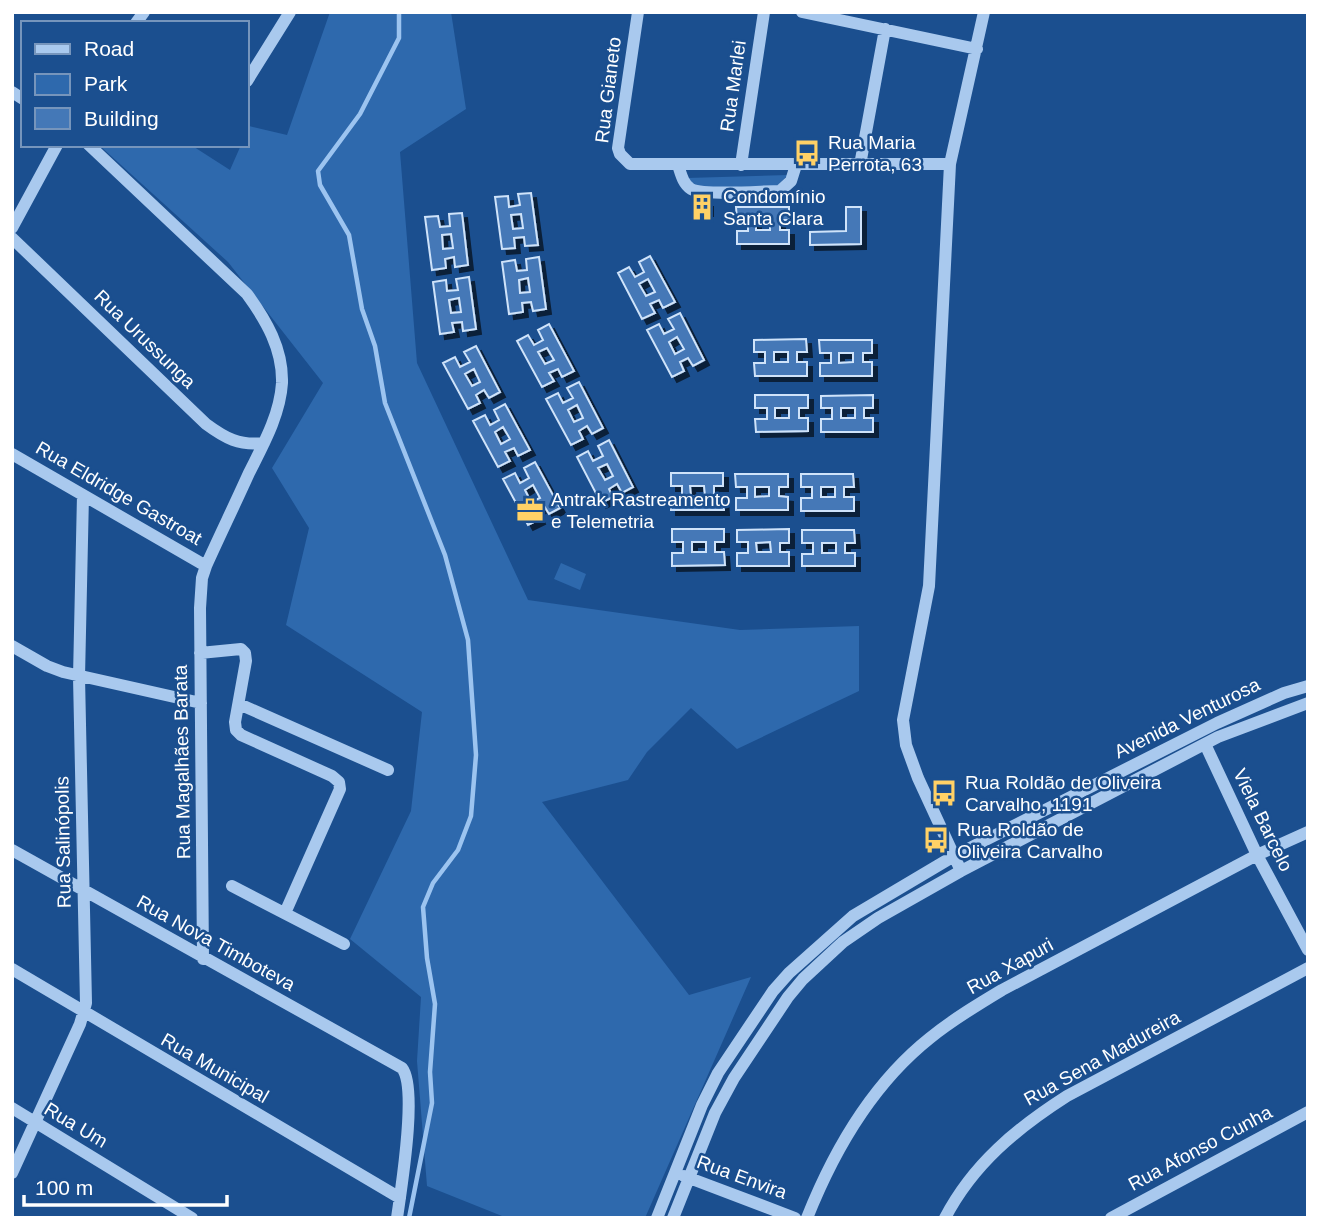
<svg xmlns="http://www.w3.org/2000/svg" width="1320" height="1230" font-family="Helvetica,sans-serif">
	<style>
		.green { fill: #2e69ad }
		.lines { fill: none; stroke-linecap: round; stroke-linejoin: round }
		.stream { stroke: #9cc4f0; stroke-width: 4.5 }
		.building { fill: #4478b7; stroke: #cfe3fa; stroke-width: 2; fill-rule: evenodd; filter: url(#shadow) }
		.minor { stroke: #a9c9ee; stroke-width: 12 }
		.labels { text-anchor: middle; dominant-baseline: central; stroke-width: 5; stroke-linejoin: round; paint-order: stroke }
		.street-label { font-size: 19px; fill: #fff; stroke: #1b4f8f }
		.poi-label { font-size: 19px; fill: #fff; stroke: #1b4f8f; text-anchor: start }
	</style>
	<defs>
		<filter id="shadow"><feDropShadow dx="5" dy="5" stdDeviation="0" flood-color="#0009"/></filter>
	</defs>
	<rect width="100%" height="100%" fill="#1b4f8f"/>
	<path class="green" d="M330 12H451L466 109 400 152 417 363 528 600 740 630 859 626V691L737 749 691 708 647 752 628 780 542 802 689 995 751 977 645 1218H507L427 1186 417 1061 421 997 350 939 411 811 422 712 286 625 309 528 272 468 323 383 228 262 99 145H191L230 170 241 145H247L249 126 287 135Z
		M788 175 777 186 698 188 687 178Z
		M561 563 586 574 580 590 554 579Z"/>
	<g class="lines">
		<path class="stream" d="M399 12V38L360 114 318 171 320 185 349 235 362 309 375 346 385 403 445 555 468 640 476 755 471 816 458 850 433 883 423 907 427 958 435 1004 430 1072 432 1103 409 1218"/>
	</g>
	<path class="building" d="M531 193 538 245 525 246 524 237 514 238 515 248 502 249 495 197 508 196 509 207 520 205 518 194ZM521 214 523 228 513 229 511 215Z
		M697 202H708V211H697Z
		M736 207H789V220H780V230H789V244H737V231H748V220H737ZM756 220H770V230H756Z
		M846 207H861V244L810 245V232L846 231Z
		M462 213 468 265 455 267 454 257 445 259 446 268 432 270 425 217 438 216 440 227 450 226 449 214ZM451 234 453 248 443 249 442 235Z
		M650 256 675 302 663 308 659 300 650 304 655 313 642 319 618 273 629 267 635 277 644 272 639 262ZM648 279 655 292 646 296 639 284Z
		M539 257 546 309 533 311 531 302 522 303 523 312 509 314 502 262 515 260 517 271 527 270 526 259ZM528 278 530 292 520 293 519 280Z
		M469 277 476 329 463 331 462 322 452 323 454 332 440 334 433 282 446 280 447 291 458 290 456 279ZM459 298 461 312 451 313 449 300Z
		M680 313 704 360 693 366 688 358 680 362 684 371 672 377 647 330 659 324 664 334 674 329 668 319ZM677 337 684 349 675 354 669 342Z
		M549 324 574 371 562 377 558 369 549 373 554 381 542 387 517 341 528 335 534 345 543 340 538 330ZM547 348 554 360 545 364 538 352Z
		M806 339 807 352H797V362H807V376H755L754 363H765V352H754V340ZM774 352H788V362H774Z
		M819 340H872V353H863V362H872V376H820V363H831V353H820ZM839 353H853V362L839 363Z
		M476 346 500 392 489 398 484 390 476 395 480 403 468 409 443 363 455 357 460 367 470 362 464 352ZM474 369 480 382 472 386 465 374Z
		M579 382 603 428 592 434 587 426 579 431 583 439 571 445 546 399 558 393 563 403 573 398 567 388ZM577 405 583 418 574 422 568 410Z
		M755 395H808V408H799V418H808V431L756 432 755 419H767V408H755ZM775 408H789V418H775Z
		M873 395V408H864V418H873V432H821V419H832V408H821V396ZM841 408H855V418H841Z
		M505 404 530 450 518 456 514 448 505 452 510 461 498 467 473 421 485 415 490 425 499 420 494 410ZM503 427 510 439 501 444 495 432Z
		M609 440 633 487 622 493 617 484 609 489 613 497 601 503 577 457 588 451 593 461 603 456 598 446ZM607 464 613 476 605 480 598 468Z
		M535 462 560 508 549 514 544 506 536 511 540 519 528 525 503 479 515 473 520 483 529 478 524 468ZM533 485 540 498 531 502 525 490Z
		M671 473H723V486H714V496H723L724 510H671V497H682V486H671ZM690 486H704L705 496H691Z
		M735 474H788V487H779V496L788 497V510H736V498H747V487H736ZM755 487H769V496L755 497Z
		M801 474H853L854 487H844V497H854V511H801V498H812V487H801ZM821 487H835V497H821Z
		M672 529H724V542H715V552H724L725 565 672 566V553H683V542H672ZM692 542H706V552H692Z
		M789 529V543H780V552H789V566H737V553H748V542H737V530ZM770 542 771 552H757L756 543Z
		M802 530H854L855 543H845V553H855V566H802V554H813V543H802ZM822 543H836V553H822Z"/>
	<g class="lines">
		<path class="minor" d="M638 12 618 148 620 154 630 164H950
			M802 12 977 49
			M136 23 144 12
			M247 81 290 12
			M12 92 23 99
			M89 145 247 294C266 320 283 349 282 383 280 415 263 445 249 473 235 504 220 535 206 566L202 578 200 608 203 959
			M678 165C681 174 683 184 691 189 704 196 762 191 780 191L791 181 796 165
			M741 165 764 12
			M860 165 885 29
			M12 228 57 145
			M12 238 206 424C225 438 239 446 264 443
			M12 454 206 566
			M12 646 47 666 63 672 201 703
			M200 653 241 649 245 653 246 661 235 722 236 730 241 735 332 776 339 782 340 789 285 913
			M239 704 388 770
			M1205 744 1257 855 1308 950
			M12 850 402 1068C418 1088 401 1189 397 1218
			M961 871 918 778 906 745 903 720 929 586 950 164 984 12
			M232 886 344 944
			M12 969 400 1198
			M12 1108 192 1218
			M12 1173 80 1024 86 1003 79 677 83 495
			M684 1176 795 1218
			M657 1218 702 1105 718 1073 773 991 789 973 853 916 954 856 1217 723 1284 693 1308 686
			M673 1218 715 1113 734 1078 788 997 803 979 843 942 878 918 961 871 1218 737 1308 703
			M807 1218C834 1150 872 1084 930 1038 952 1020 977 1005 1002 990L1257 855 1308 832
			M945 1218C973 1164 1017 1128 1067 1096L1308 968
			M1111 1218 1308 1112"/>
	</g>
	<defs>
		<g id="bus-bare" transform="scale(2.1)"><path d="M-5-6H5V4H4V6H2V4H-2V6H-4V4H-5ZM-3.5-4V0h7V-4ZM-3.5 1.2v1.5H-2V1.2ZM2 1.2v1.5H3.5V1.2Z" fill="#ffd166" stroke="#1b4f8f" stroke-width="2.5" paint-order="stroke"/></g>
		<g id="building-bare" transform="scale(2.1)"><path d="M-4-6H4V6H1V3H-1V6H-4ZM-2.5-4.3h1.7v1.8h-1.7ZM.8-4.3h1.7v1.8H.8ZM-2.5-1h1.7V.8h-1.7ZM.8-1h1.7V.8H.8Z" fill="#ffd166" stroke="#1b4f8f" stroke-width="2.5" paint-order="stroke"/></g>
		<g id="office-bare" transform="scale(2.1)"><path d="M-6-3h4V-5.5h4V-3h4V5H-6ZM-1-4.5V-3h2v-1.5ZM-6 0V1H6V0Z" fill="#ffd166" stroke="#1b4f8f" stroke-width="2.5" paint-order="stroke"/></g>
	</defs>
	<g fill-rule="evenodd">
		<use href="#bus-bare" x="807" y="153"/>
		<use href="#building-bare" x="702" y="207"/>
		<use href="#office-bare" x="530" y="510"/>
		<use href="#bus-bare" x="944" y="793"/>
		<use href="#bus-bare" x="936" y="840"/>
	</g>
	<g class="labels">
		<g class="street-label">
			<text transform="translate(733 86) rotate(-82)">Rua Marlei</text>
			<text transform="translate(608 90) rotate(-83)">Rua Gianeto</text>
			<text transform="translate(145 339) rotate(44)">Rua Urussunga</text>
			<text transform="translate(119 493) rotate(30)">Rua Eldridge Gastroat</text>
			<text transform="translate(1187 718) rotate(-26)">Avenida Venturosa</text>
			<text transform="translate(182 762) rotate(-91)">Rua Magalhães Barata</text>
			<text transform="translate(1263 820) rotate(64)">Viela Barcelo</text>
			<text transform="translate(63 842) rotate(-91)">Rua Salinópolis</text>
			<text transform="translate(216 943) rotate(29)">Rua Nova Timboteva</text>
			<text transform="translate(1010 966) rotate(-29)">Rua Xapuri</text>
			<text transform="translate(1102 1058) rotate(-29)">Rua Sena Madureira</text>
			<text transform="translate(215 1068) rotate(30)">Rua Municipal</text>
			<text transform="translate(76 1125) rotate(31)">Rua Um</text>
			<text transform="translate(1200 1148) rotate(-28)">Rua Afonso Cunha</text>
			<text transform="translate(742 1177) rotate(20)">Rua Envira</text>
		</g>
		<g class="poi-label">
			<text x="828" y="142">Rua Maria<tspan x="828" dy="22">Perrota, 63</tspan></text>
			<text x="723" y="196">Condomínio<tspan x="723" dy="22">Santa Clara</tspan></text>
			<text x="551" y="499">Antrak Rastreamento<tspan x="551" dy="22">e Telemetria</tspan></text>
			<text x="965" y="782">Rua Roldão de Oliveira<tspan x="965" dy="22">Carvalho, 1191</tspan></text>
			<text x="957" y="829">Rua Roldão de<tspan x="957" dy="22">Oliveira Carvalho</tspan></text>
		</g>
	</g>
	<rect width="1320" height="1230" fill="none" stroke="#ffffff" stroke-width="28"/>
	<rect x="21" y="21" width="228" height="126" fill="#1b4f8f" stroke="#7695bc" stroke-width="2"/>
	<rect x="35" y="44" width="35" height="10" fill="#a9c9ee" stroke="#7695bc" stroke-width="2"/>
	<text x="84" y="56" font-size="21" fill="#ffffff">Road</text>
	<rect x="35" y="74" width="35" height="21" fill="#2e69ad" stroke="#7695bc" stroke-width="2"/>
	<text x="84" y="91" font-size="21" fill="#ffffff">Park</text>
	<rect x="35" y="108" width="35" height="21" fill="#4478b7" stroke="#7695bc" stroke-width="2"/>
	<text x="84" y="126" font-size="21" fill="#ffffff">Building</text>
	<path d="M24 1195v10h203v-10" fill="none" stroke="#ffffff" stroke-width="3.5"/>
	<text x="35" y="1195" font-size="21" fill="#ffffff" stroke="#1b4f8f" stroke-width="5" paint-order="stroke">100 m</text>
</svg>
